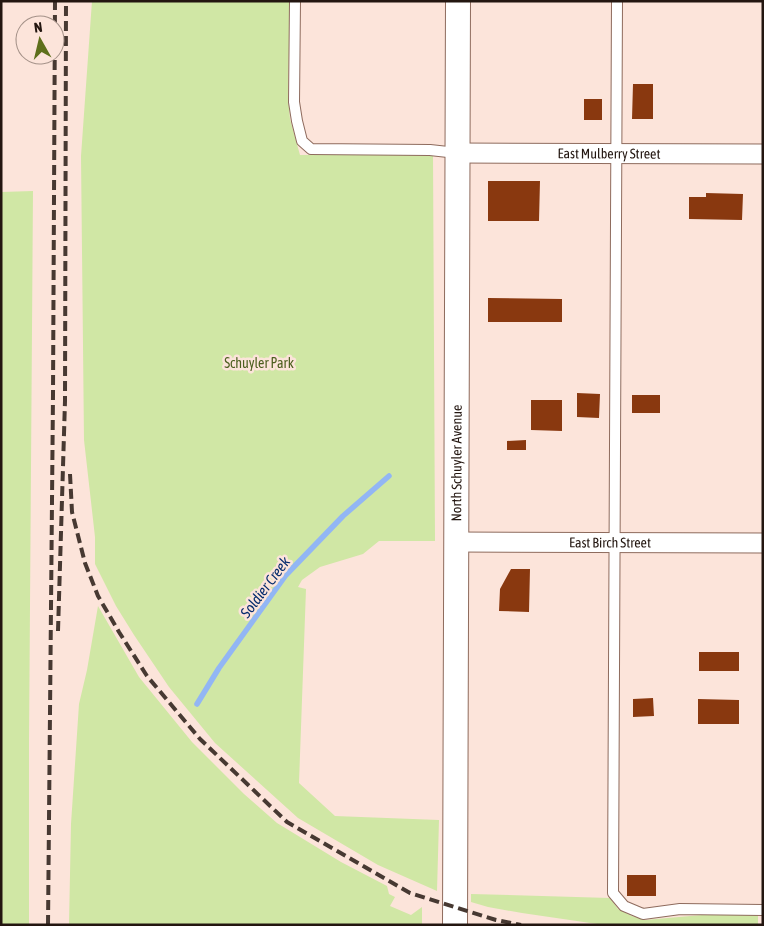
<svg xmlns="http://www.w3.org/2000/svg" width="764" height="926" font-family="'Asap Condensed',sans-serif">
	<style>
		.green { fill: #d0e7a5 }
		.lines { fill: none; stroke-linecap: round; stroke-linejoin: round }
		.stream { stroke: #92b6f4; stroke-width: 5.5 }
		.building { fill: #89380f }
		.service-casing { stroke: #8e6b5d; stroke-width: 12 }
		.minor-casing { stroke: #8e6b5d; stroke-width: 21 }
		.tertiary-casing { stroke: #8e6b5d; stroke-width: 26 }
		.service { stroke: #fff; stroke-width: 10 }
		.minor { stroke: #fff; stroke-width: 19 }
		.tertiary { stroke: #fff; stroke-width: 24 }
		.rail { stroke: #473932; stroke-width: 4; stroke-dasharray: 10 5; stroke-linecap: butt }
		.labels { text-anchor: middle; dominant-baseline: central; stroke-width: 5; stroke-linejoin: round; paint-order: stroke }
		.street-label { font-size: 14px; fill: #231610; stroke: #fce4da }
		.park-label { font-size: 14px; fill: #4c5f1f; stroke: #fce4da }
		.water-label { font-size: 15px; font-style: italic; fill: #062c6e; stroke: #fce4da }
	</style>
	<rect width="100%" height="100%" fill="#fce4da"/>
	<path class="green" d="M92 1H290L288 97 290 119 300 155 433 154 435 541H379L363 554 320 567 302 580 298 587 306 589 299 783 335 816 439 820 437 891 378 865 298 818 215 743 169 687 134 635 116 606 95 564V537L84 440 81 156Z
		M33 191 29 744V925H1V192Z
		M98 606 139 677 192 742 244 794 277 823 341 862 387 886 389 894 395 897 390 906 411 915 422 907V925H69L71 824 79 704 87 670Z
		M471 894 610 898 618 909 632 916 645 920 713 914H758V925H604L522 913 488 907 471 902Z"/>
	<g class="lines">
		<path class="stream" d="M197 704 219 668 286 575 343 516 389 476"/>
	</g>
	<path class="building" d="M633 84H653V119H632Z
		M584 99H602V120H584Z
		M488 181H540L539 221H488Z
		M706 193 743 194 742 220 689 219V197H706Z
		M488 298 562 299V322H488Z
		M577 393 600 394 599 418 577 417Z
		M632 395H660V413H632Z
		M531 400H562V431L531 430Z
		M526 440V450H507V441Z
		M511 569H530L529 612 499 611 500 589Z
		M699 652H739V671H699Z
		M653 698 654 716 633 717V699Z
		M698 699 739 700V724H698Z
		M627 875H656V896H627Z"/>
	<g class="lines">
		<g class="service-casing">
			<path id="service" d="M295 1 294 102 297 121 302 141 311 149 430 150 457 153
				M617 1 613 893 624 906 643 914 680 909 763 910"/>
		</g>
		<g class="minor-casing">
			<g id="minor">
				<path id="s1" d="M457 153 763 154"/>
				<path id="s2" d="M456 542 763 543"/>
			</g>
		</g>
		<g class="tertiary-casing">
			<g id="tertiary">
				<path id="s3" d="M455 925 458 1"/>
			</g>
		</g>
		<use href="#service" class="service"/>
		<use href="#minor" class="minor"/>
		<use href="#tertiary" class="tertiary"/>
		<path class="rail" d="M70 474 72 512 85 563 98 596 119 632 147 676 200 739 287 822 410 893 496 920 521 925
			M58 631 65 401 66 1
			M48 925 53 395 55 1"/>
	</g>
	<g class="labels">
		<g class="street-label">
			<text stroke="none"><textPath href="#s1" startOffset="152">East Mulberry Street</textPath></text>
			<text stroke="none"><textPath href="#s3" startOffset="462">North Schuyler Avenue</textPath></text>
			<text stroke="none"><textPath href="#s2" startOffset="154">East Birch Street</textPath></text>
		</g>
		<g class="park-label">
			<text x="259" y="363">Schuyler Park</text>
		</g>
		<g class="water-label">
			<text transform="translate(265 587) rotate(-53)">Soldier Creek</text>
		</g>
	</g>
	<rect width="764" height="926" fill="none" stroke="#231610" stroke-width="5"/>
	<g transform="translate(40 40) rotate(352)"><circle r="24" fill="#fce4da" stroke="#a59289"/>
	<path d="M0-4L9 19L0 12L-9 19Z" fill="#5e6f1b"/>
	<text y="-8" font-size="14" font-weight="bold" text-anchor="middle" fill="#231610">N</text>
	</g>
</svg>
